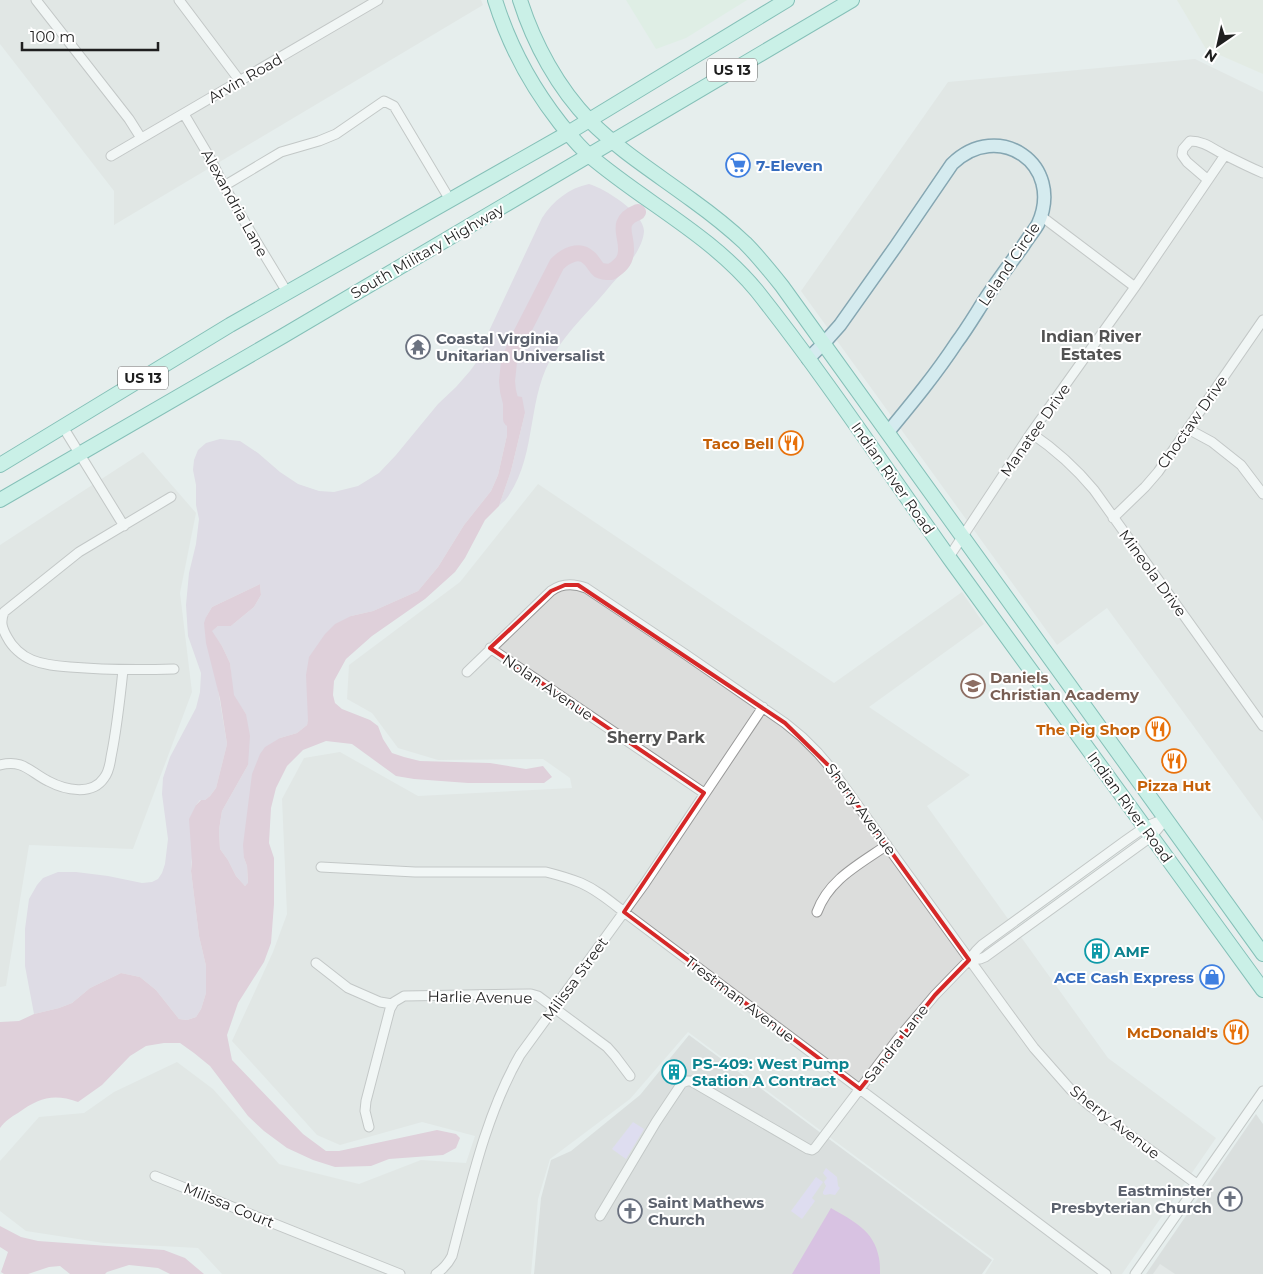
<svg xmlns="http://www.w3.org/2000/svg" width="1263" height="1274" font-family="Montserrat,sans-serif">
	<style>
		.residential { fill: #dcdddc }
		.commercial { fill: #d7eddc }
		.industrial { fill: #e1e7d9 }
		.religious { fill: #cdcdcd }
		.wetland { fill: #d5c5db }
		.park { fill: #d4c8f3 }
		.pitch { fill: #c78dd4 }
		.parking { fill: #dfdfdf }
		.water { fill: #d7abc4 }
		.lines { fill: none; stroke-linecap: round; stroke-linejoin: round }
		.river { stroke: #d7abc4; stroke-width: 16 }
		.street-casing { stroke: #999; stroke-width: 11 }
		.secondary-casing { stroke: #114f6a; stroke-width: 15 }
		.primary-casing { stroke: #118878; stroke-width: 16 }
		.street { stroke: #fff; stroke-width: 9 }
		.secondary { stroke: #c0e6f2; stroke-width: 12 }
		.primary { stroke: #a8f1e0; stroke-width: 14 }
		.marked { fill: none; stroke: #d62828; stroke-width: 4; stroke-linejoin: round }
		.labels { text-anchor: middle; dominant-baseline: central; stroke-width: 4; stroke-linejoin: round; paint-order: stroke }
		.shield { fill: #fff; stroke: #626262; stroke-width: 1 }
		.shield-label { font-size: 14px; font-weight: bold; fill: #1f1f1f }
		.street-label { font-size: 15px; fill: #1f1f1f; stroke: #fff }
		.shop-label { font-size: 15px; font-weight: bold; fill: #366cbe; stroke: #fff; text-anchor: start }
		.worship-label { font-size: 15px; font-weight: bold; fill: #5b616d; stroke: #fff; text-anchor: start }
		.food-label { font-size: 15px; font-weight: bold; fill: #c56008; stroke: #fff; text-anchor: end }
		.education-label { font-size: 15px; font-weight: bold; fill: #785e54; stroke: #fff; text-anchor: start }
		.culture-label { font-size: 15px; font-weight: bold; fill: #0d838f; stroke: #fff; text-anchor: start }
		.neighbourhood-label { font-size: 16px; font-weight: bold; fill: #525252; stroke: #fff }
	</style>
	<rect width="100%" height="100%" fill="#e6eeed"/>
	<path class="residential" d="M0 0H481L483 5 114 225V191L0 44Z
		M1195 59 1263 92V821L1107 608 1057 645 801 291 948 82Z
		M143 452 196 513 180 593 192 692 133 849 29 845 6 986 0 987V545Z
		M538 484 834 683 962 592 984 624 869 707 970 775 927 806 1108 1058 1216 1138 1122 1274H985L994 1259 688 1032 630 1099 550 1159 538 1199 531 1274H222L198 1248 104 1243 26 1231 0 1211V1161L39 1117 84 1113 114 1092 177 1062 213 1089 279 1164 359 1184 421 1160 466 1163 475 1136 422 1122 340 1145 317 1135 232 1041 273 952 287 914 282 799 304 758 340 752 418 796 572 788 570 778 543 759 438 760 398 748 372 713 347 699 349 665 460 582Z"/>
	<path class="commercial" d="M626 0H747L686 38 656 49Z"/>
	<path class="industrial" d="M1177 0H1263V74L1206 49Z"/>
	<path class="religious" d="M689 1035 992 1260 982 1274H534L541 1198 551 1160 571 1151 640 1095Z
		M1256 1114 1263 1124V1274H1146Z"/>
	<path class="wetland" d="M589 184C604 188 644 213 644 231 643 252 619 275 606 291 589 311 569 330 555 352 526 395 538 452 509 495 507 499 502 503 499 506L511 471 525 413 507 400V435L498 475 491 491 464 525 438 567 418 591 373 611 351 616 307 725 297 733 280 738 244 858 247 866 248 884 245 886 236 876 228 860 220 849 219 830 222 811 248 765 246 714 233 695 230 663 222 646 211 631 218 626H231L254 607 261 595 260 584 212 607 206 617 227 744 216 788 210 796 205 800H200L196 805 191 871 199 936 206 966V993L201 1009 196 1017 187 1020 179 1019 156 990 140 977 121 973 90 988 72 1003 59 1008 34 1014 25 966V929L29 899 37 885 43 878 58 872H76L108 876 142 883 152 882 158 879 162 873 165 864 168 839 162 794 163 778 170 757 196 708 200 692 201 673 188 636 186 605 189 573 196 544 199 519 196 505V485L193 470 194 460 198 450 206 443 220 439 240 441 258 453 280 472 298 484 319 491 334 492 358 486 379 473 396 455 438 404 456 387 470 371 478 360 489 331 542 218C553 201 569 188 589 184Z"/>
	<path class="park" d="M633 1122 644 1129 626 1159 612 1149Z
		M826 1168 837 1177 838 1186 840 1188 835 1195 830 1194 825 1195 823 1194V1192L826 1186 824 1182 827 1178 823 1173Z
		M816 1177 823 1182 812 1198 815 1201 802 1219 791 1211Z"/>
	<path class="pitch" d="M831 1208C853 1221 874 1230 879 1258 880 1263 880 1269 880 1274H792Z"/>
	<path class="parking" d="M1160 1264 1175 1274H1153Z"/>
	<path class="water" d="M510 395 522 397 525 413 511 471 499 506 485 520 465 558 455 572 425 599 372 636 346 659 334 681 333 695 335 703 342 709 370 720 378 726 383 739 392 753 404 757 420 761 490 763 526 769 543 766 552 777 544 783H468L414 779 396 776 352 744 326 741 303 750 287 766 276 788 271 808 269 843 274 858V904L271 943 264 962 238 1003 227 1035 232 1060 303 1134 326 1151H339L437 1130 456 1134 460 1138 456 1148 443 1155 389 1159 371 1166 335 1167 313 1160 287 1148 264 1131 248 1116 210 1066 194 1053 180 1043H164L146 1046 130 1056 102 1085 78 1102C53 1093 39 1098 18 1113 11 1117 5 1121 0 1128V1022L19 1021 34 1014 59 1008 72 1003 90 988 121 973 140 977 156 990 179 1019 187 1020 196 1017 201 1009 206 993V966L199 936 191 871 192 862 189 819 196 805 201 800H205L210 796 216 788 227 744 220 699 206 643 204 623 206 617 212 607 260 584 261 595 254 607 231 626H218L212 631 222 646 230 663 234 695 246 714 250 736 248 765 222 811 219 830 220 849 228 860 236 876 245 886 248 883 247 866 244 858 243 845 252 774 260 754 265 747 280 738 297 733 307 725 308 721 306 675 309 657 325 634 335 624 351 616 373 611 418 591 438 567 464 525 491 491 498 475 507 435V400Z
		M0 1226 21 1237 38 1241 164 1250 185 1258 204 1274H170L158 1268 129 1265 107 1272 105 1274H70L60 1266 49 1267 28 1274H4L1 1272 8 1252 0 1247Z"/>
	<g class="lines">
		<path class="river" d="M511 419V403L508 391 507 381 509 362 516 344 557 264C565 256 579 248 589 258 593 261 595 267 599 270 603 272 607 272 611 272 617 268 623 264 625 257 631 238 611 223 638 212"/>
		<g class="street-casing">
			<path id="street" d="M36 0 129 119 141 138
				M179 0 240 81
				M184 114 210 158 224 186 253 236 287 292
				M111 156 378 0
				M1208 180 1187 162 1182 155 1183 149 1190 141C1205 141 1214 150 1227 156 1239 162 1251 168 1263 173
				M224 186 281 152 319 141 336 134 384 101 394 106 450 200
				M1041 216 1135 287
				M63 427 124 526
				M1188 429 1212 442 1241 465 1263 494
				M1031 433C1056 450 1075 467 1094 490L1263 726
				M171 497 79 552 4 612C0 622 2 628 7 637 12 647 22 656 32 660 44 665 57 666 70 667 105 670 139 670 174 669
				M1113 518 1145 487 1158 472 1263 320
				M949 557 1031 433 1135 287 1225 155
				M490 648 704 793
				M467 672 551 591C562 583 573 583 586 588L685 654 785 723 802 737 818 753 830 767 1006 1010 1034 1048 1071 1090 1090 1106 1198 1185
				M0 765C23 759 30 772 48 781 65 790 92 796 104 778 109 772 110 764 111 757 117 728 120 699 123 670
				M321 867 415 872H546C558 875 569 878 581 883 597 890 610 901 624 912 785 1033 946 1153 1106 1274
				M817 912C829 879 860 864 887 845
				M969 960 980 959 985 957 1152 836 1166 819
				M316 963 348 988 380 1002 392 1004
				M369 1127 365 1111 366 1101 390 1009 394 1002 404 996 531 994 538 996 607 1047 615 1056 630 1076
				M155 1176 400 1274
				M600 1216 656 1122 682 1083 687 1081H691L808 1149 812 1150 815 1148 897 1040 935 995 969 960 976 951 982 945 1125 841 1145 827 1166 818
				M436 1274C443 1269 448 1264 452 1256 470 1188 485 1116 520 1055L645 883 763 707
				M1135 1274 1263 1091"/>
		</g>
		<g class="secondary-casing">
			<path id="secondary" d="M808 359 824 343 840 325 896 246 952 164C998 119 1065 164 1038 224 1034 231 1028 238 1023 246 1012 261 1001 276 990 292 979 308 969 326 957 342 936 374 912 403 888 432"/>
		</g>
		<g class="primary-casing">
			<path id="primary" d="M495 0C509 45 531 86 560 123 569 134 578 146 590 156 644 202 711 235 757 291 825 377 886 469 950 559 1053 703 1159 846 1263 990
				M520 0C534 44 558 88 590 121 620 151 657 174 692 200 710 213 728 227 745 243 758 256 770 271 782 286L1263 954
				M0 465 230 325 568 133 787 0
				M0 500 283 336 852 0"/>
		</g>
		<use href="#street" class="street"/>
		<use href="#secondary" class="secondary"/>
		<use href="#primary" class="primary"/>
	</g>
	<path d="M0 0H1263V1274H0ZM565 585H578L785 723 830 767 969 960 935 995 860 1089 624 912 704 793 490 648 551 591Z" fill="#e6eeed" fill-opacity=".55" fill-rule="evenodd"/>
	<path class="marked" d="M565 585H578L785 723 830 767 969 960 935 995 860 1089 624 912 704 793 490 648 551 591Z"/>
	<defs>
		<g id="supermarket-ring" transform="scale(1.25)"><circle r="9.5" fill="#fff" stroke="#3f7fe0" stroke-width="1.5"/><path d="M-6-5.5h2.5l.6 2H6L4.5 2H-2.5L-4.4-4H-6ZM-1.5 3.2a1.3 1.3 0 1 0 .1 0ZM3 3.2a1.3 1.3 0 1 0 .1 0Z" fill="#3f7fe0"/></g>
		<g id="temple-ring" transform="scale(1.25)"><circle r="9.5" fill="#fff" stroke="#6b7280" stroke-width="1.5"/><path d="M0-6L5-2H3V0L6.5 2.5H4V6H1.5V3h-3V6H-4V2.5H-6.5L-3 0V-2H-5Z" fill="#6b7280"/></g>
		<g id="restaurant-ring" transform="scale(1.25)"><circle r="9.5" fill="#fff" stroke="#e8710a" stroke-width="1.5"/><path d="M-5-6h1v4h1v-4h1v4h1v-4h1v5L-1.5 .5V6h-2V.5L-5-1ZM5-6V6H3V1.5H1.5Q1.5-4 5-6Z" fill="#e8710a"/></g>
		<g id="school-ring" transform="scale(1.25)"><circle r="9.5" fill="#fff" stroke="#8d6e63" stroke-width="1.5"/><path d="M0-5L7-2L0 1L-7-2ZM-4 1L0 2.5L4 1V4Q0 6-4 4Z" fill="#8d6e63"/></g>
		<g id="building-ring" transform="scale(1.25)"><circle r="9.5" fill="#fff" stroke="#0f9aa8" stroke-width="1.5"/><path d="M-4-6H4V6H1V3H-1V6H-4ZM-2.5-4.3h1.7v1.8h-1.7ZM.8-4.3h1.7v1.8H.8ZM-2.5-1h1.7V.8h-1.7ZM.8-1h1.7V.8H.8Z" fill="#0f9aa8"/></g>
		<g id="shop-ring" transform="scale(1.25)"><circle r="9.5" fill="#fff" stroke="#3f7fe0" stroke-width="1.5"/><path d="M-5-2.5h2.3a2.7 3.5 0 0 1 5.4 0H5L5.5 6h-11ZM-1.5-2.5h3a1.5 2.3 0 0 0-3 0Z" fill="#3f7fe0"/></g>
		<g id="church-ring" transform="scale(1.25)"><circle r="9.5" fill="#fff" stroke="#6b7280" stroke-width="1.5"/><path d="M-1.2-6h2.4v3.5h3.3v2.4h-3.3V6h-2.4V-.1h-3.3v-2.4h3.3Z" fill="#6b7280"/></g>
	</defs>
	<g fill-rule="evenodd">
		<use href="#supermarket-ring" x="738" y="165"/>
		<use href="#temple-ring" x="418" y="347"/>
		<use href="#restaurant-ring" x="791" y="443"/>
		<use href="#school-ring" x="973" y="686"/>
		<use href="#restaurant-ring" x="1158" y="729"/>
		<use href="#restaurant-ring" x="1174" y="761"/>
		<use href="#building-ring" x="1097" y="951"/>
		<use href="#shop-ring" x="1212" y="977"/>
		<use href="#restaurant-ring" x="1236" y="1032"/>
		<use href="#building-ring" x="674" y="1072"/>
		<use href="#church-ring" x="1230" y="1199"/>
		<use href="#church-ring" x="630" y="1211"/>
	</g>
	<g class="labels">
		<g class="shield">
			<rect x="707" y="58.5" width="50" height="23" rx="4"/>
			<rect x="118" y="366.5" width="50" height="23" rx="4"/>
		</g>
		<g class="shield-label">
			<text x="732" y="70">US 13</text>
			<text x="143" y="378">US 13</text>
		</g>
		<g class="street-label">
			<text transform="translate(245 78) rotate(-30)">Arvin Road</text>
			<text transform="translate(235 203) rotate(61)">Alexandria Lane</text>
			<text transform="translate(427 251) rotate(-30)">South Military Highway</text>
			<text transform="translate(1009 264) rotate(-56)">Leland Circle</text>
			<text transform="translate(1192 422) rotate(-55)">Choctaw Drive</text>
			<text transform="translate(1035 430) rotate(-55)">Manatee Drive</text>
			<text transform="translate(893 478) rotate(55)">Indian River Road</text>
			<text transform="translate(1153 573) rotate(54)">Mineola Drive</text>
			<text transform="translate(548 687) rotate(34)">Nolan Avenue</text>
			<text transform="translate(1130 807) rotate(54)">Indian River Road</text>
			<text transform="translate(861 809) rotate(54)">Sherry Avenue</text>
			<text transform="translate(575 979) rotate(-54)">Milissa Street</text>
			<text transform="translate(480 997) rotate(1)">Harlie Avenue</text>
			<text transform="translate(740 999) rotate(37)">Trestman Avenue</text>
			<text transform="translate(896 1043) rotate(-52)">Sandra Lane</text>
			<text transform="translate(1115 1122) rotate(38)">Sherry Avenue</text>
			<text transform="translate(229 1205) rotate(22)">Milissa Court</text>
		</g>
		<g class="shop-label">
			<text x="756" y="165">7-Eleven</text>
			<text x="1194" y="977" text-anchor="end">ACE Cash Express</text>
		</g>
		<g class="worship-label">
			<text x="436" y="338">Coastal Virginia<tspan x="436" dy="17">Unitarian Universalist</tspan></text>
			<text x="1212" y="1190" text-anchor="end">Eastminster<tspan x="1212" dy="17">Presbyterian Church</tspan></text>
			<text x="648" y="1202">Saint Mathews<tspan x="648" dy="17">Church</tspan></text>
		</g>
		<g class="food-label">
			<text x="774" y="443">Taco Bell</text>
			<text x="1140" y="729">The Pig Shop</text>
			<text x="1174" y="785" text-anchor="middle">Pizza Hut</text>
			<text x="1218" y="1032">McDonald's</text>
		</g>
		<g class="education-label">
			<text x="990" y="677">Daniels<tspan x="990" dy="17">Christian Academy</tspan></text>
		</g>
		<g class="culture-label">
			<text x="1114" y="951">AMF</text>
			<text x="692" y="1063">PS-409: West Pump<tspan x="692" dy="17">Station A Contract</tspan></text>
		</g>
		<g class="neighbourhood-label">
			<text x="1091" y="336">Indian River<tspan x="1091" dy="18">Estates</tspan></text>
			<text x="656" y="737">Sherry Park</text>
		</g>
	</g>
	<g transform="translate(1218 45) rotate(214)" stroke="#ffffff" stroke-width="4" paint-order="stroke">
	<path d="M0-4L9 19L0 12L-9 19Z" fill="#1f1f1f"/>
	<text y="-8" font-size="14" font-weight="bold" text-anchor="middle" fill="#1f1f1f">N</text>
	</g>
	<path d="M22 42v8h136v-8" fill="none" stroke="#1f1f1f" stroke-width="2.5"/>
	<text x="30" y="42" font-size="15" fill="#1f1f1f" stroke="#ffffff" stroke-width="4" paint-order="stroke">100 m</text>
</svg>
